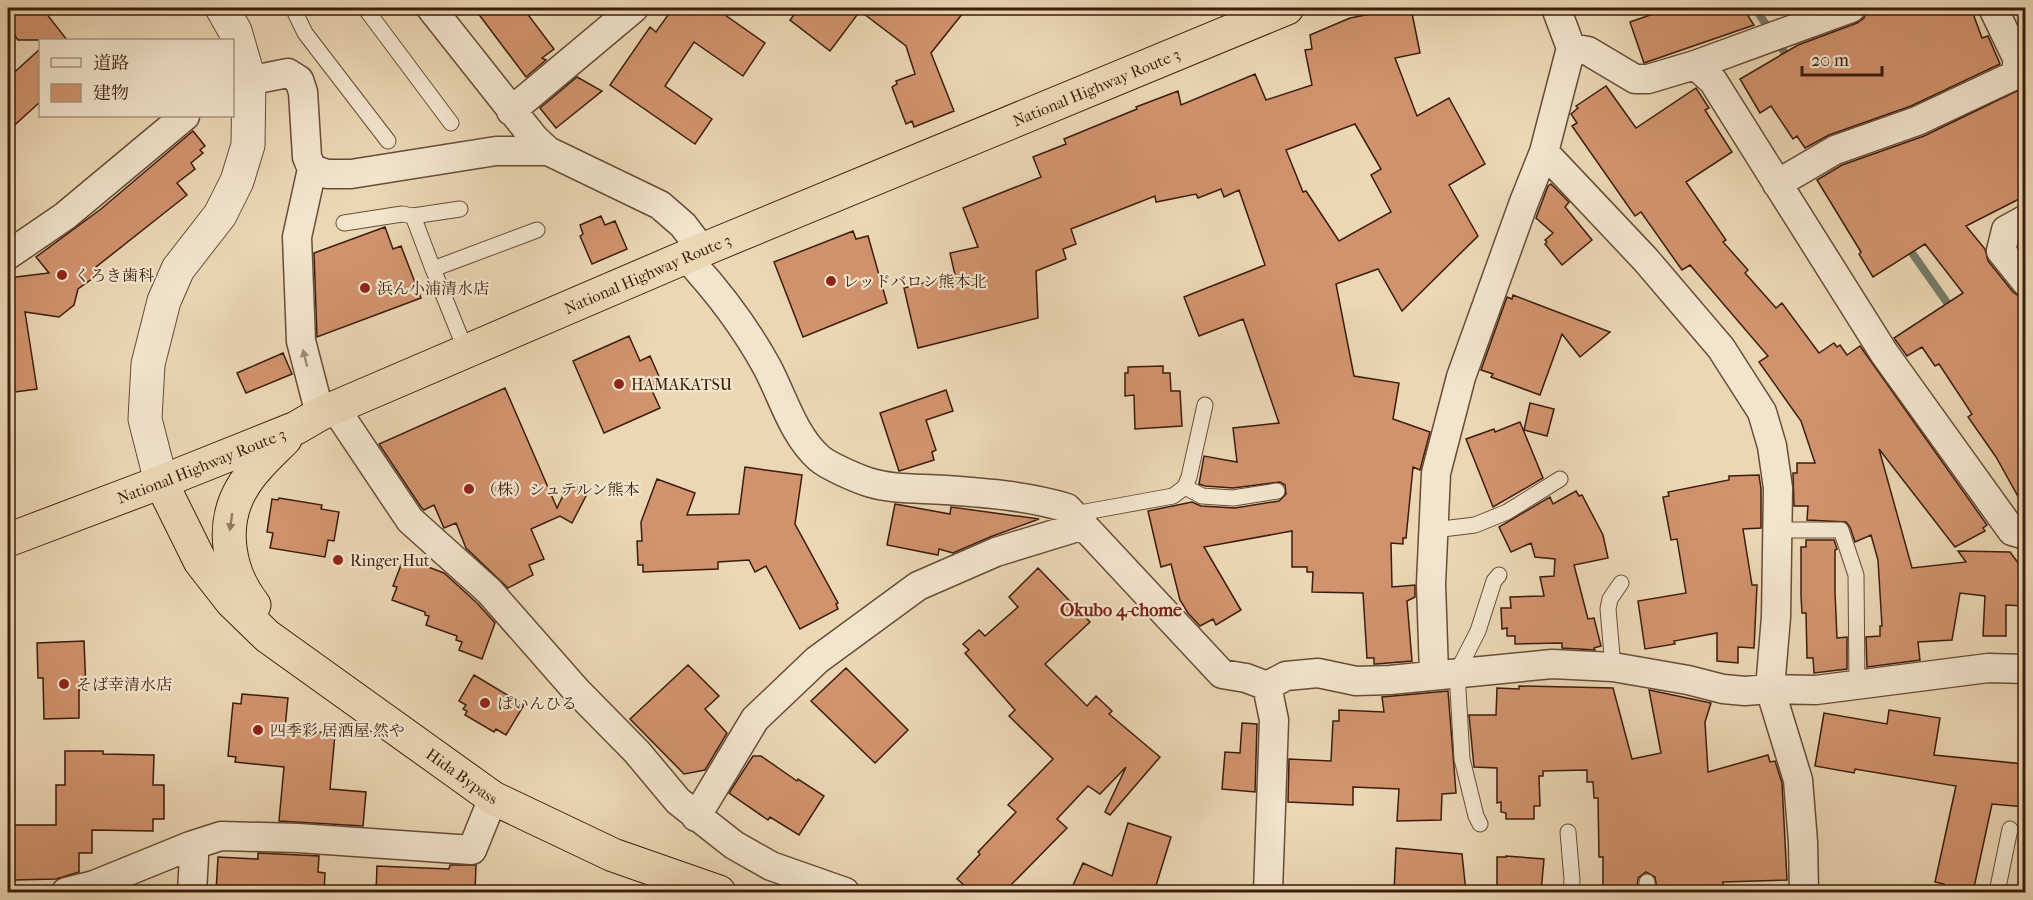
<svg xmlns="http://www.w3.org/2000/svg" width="2033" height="900" font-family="'IM FELL French Canon','Noto Serif JP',serif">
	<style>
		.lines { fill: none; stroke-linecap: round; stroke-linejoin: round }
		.stream { stroke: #747b6a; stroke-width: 8 }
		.building { fill: #d1936e; stroke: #3c1d0c; stroke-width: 1.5; fill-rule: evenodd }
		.service-casing { stroke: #684c36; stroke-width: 17 }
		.minor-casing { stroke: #684c36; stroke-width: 31 }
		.tertiary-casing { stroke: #684c36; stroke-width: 35 }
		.trunk-casing { stroke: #3c1d0c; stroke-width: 35 }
		.service { stroke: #f2e5ce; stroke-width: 15 }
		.minor { stroke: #f2e5ce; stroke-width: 28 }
		.tertiary { stroke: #f2e5ce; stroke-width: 33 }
		.trunk { stroke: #ebd7b4; stroke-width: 33 }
		.oneway { fill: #a08b77 }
		.oneway2 { fill: #947a60 }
		.poi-dot { fill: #8f2418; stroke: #f2e5ce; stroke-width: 2 }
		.labels { text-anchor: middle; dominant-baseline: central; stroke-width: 4.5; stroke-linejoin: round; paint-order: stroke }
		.street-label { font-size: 16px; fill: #3c1d0c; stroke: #f2e5ce }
		.poi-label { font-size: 16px; fill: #3c1d0c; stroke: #f2e5ce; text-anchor: start }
		.neighbourhood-label { font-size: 18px; font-weight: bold; fill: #7a1f14; stroke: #f2e5ce }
	</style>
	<rect width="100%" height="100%" fill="#ebd7b4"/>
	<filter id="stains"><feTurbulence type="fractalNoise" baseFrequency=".00333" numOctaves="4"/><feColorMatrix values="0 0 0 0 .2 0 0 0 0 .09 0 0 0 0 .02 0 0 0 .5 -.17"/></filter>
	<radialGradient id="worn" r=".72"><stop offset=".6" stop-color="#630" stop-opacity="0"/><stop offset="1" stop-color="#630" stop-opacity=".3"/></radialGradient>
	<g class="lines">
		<path class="stream" d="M1755 8 1791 62
			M1905 243 1953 311"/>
	</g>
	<path class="building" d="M8 8H42L67 40H18L8 27Z
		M474 8H523L554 49 542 58 546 60 526 77Z
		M673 8H715L765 43 743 76 694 42 665 86 712 119 695 144 610 85 650 27 656 32Z
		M799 8H967L931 53 954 111 914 127 912 121 906 124 892 87 897 84 896 81 915 74 906 46 860 11 830 51 790 20Z
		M1401 8H1411L1420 53 1395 58 1417 116 1449 98 1485 164 1449 185 1478 236 1402 311 1378 269 1336 284 1354 376 1399 383 1393 419 1430 432 1420 470 1413 467 1406 538H1403V544L1391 543 1392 587 1415 585V597L1407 601 1412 661 1376 664H1374V658H1367L1363 593 1312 592 1313 572H1307V567H1292V531L1204 547 1241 610 1216 625 1213 619 1200 626 1188 613 1180 600 1171 564 1161 567 1148 511 1192 502 1201 506 1235 508 1279 501 1286 494 1285 485 1280 482 1233 488 1205 486 1199 484 1204 456 1237 462 1233 428 1279 423 1243 319 1199 336 1184 297 1265 265 1239 190 1224 197 1221 189 1198 198 1196 194 1156 202 1155 196 1071 229 1076 244 1063 249 1066 259 1036 271 1038 318 918 348 904 288 955 275 950 253 978 247 963 208 1041 177 1033 157 1066 144 1064 139 1137 109 1136 107 1178 91 1181 105 1255 74 1266 100 1312 85 1305 50 1312 49 1310 35 1350 18ZM1355 124 1381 169 1371 175 1391 212 1339 241 1306 191 1303 192 1286 150Z
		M1670 8H1743L1754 25 1644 63 1630 22Z
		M1867 8H1971L1982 38 1988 36 2000 64 1911 106 1829 135 1805 148 1797 136 1793 139 1771 106 1760 113 1740 79 1798 45 1857 23 1864 18Z
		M40 49V102L8 131V78Z
		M577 77 602 91 556 128 540 108Z
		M1606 86 1636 128 1696 88 1709 108 1705 110 1732 152 1686 182 1726 240 1723 242 1748 270 1745 273 1776 308 1782 303 1819 353 1834 343 1837 347 1840 345 1847 355 1860 346 1987 525 1983 528 1985 531 1955 547 1879 449 1912 568 1966 562 1958 551 2010 552 2025 572V606L2006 605V636H1983L1985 596 1960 593 1952 640 1918 642 1920 660 1867 667 1866 637 1880 636V626H1882L1878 560 1871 535 1855 542 1850 527 1846 522 1807 520 1808 506H1794L1793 473H1797V463H1815L1801 421 1759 362 1768 356 1690 265 1682 270 1641 212 1635 216 1572 126 1577 123 1571 114 1578 108 1576 106Z
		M2025 87V196L1966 226 1985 249 1988 261 2013 292 2020 297 2025 298V509L1996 457 1968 417 1972 414 1939 364 1935 366 1922 347 1907 356 1894 338 1963 293 1925 244 1873 277 1859 254 1861 252 1817 180 1842 165 1924 136Z
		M193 131 205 146 200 150 203 153 191 163 195 169 177 183 187 195 96 267 100 273 78 289 74 305 59 317 25 312 37 389 8 393V278L49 273 36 257 101 209Z
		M1551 184 1569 202 1565 207 1592 240 1562 265 1545 244 1547 242 1545 240 1553 233 1536 218 1548 186Z
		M601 216 605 225 615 221 627 249 592 264 580 236 583 234 580 225Z
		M385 227 393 249 401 246 421 298 317 337 314 253Z
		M853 231 856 239 868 236 887 303 803 337 774 262Z
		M1513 295 1539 305 1610 332 1580 357 1562 334 1540 395 1491 377 1493 374 1481 370 1507 297 1512 299Z
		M629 336 640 361 650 356 661 381 650 386 660 408 604 433 573 361Z
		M283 353 292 374 246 393 237 373Z
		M1163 366V373H1170L1171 391H1180L1182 426 1135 429 1134 395 1125 396V373H1128V367Z
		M505 388 557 508 569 483 588 492 572 523 560 516 531 529 544 559 529 565 533 575 508 588 466 548 456 523 444 528 434 505 424 510 421 507 379 444Z
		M946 390 953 411 926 420 936 450 932 452 934 460 899 471 880 413Z
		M1530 403 1554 409 1547 436 1524 430Z
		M1520 422 1543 478 1493 507 1466 439 1494 429 1495 432Z
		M745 467 802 475 795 524 838 603 836 604 838 609 800 629 766 566 755 572 749 560 718 562V569L643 572V565H638L637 541H642L641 522 657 479 695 493 687 515 739 514Z
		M1759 475 1761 489V528L1743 529 1752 585H1757L1754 648 1738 647V663L1717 661V633L1674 641 1675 644 1645 649 1638 601 1686 593 1677 539 1671 540 1663 497 1669 496 1668 492 1729 480V476Z
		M1576 491 1579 496 1582 495 1603 535 1608 558 1574 565 1588 619 1594 618 1601 646 1594 648 1595 650 1562 648V643L1515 644V636H1507V628L1502 629 1501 608H1511L1510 597 1544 596 1540 577 1554 576 1555 559 1535 557 1531 543 1511 552 1499 527 1550 497 1553 504Z
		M279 498 322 505 321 509 339 512 334 541 328 540 325 557 270 548 273 533 267 532 272 499 278 500Z
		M895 504 950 514 951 507 1039 519 990 537 953 553 939 549 938 555 887 545Z
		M1806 540H1834L1837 549 1835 550V592L1837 638 1847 637V669L1814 673 1813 658H1807L1806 613H1802L1801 596V547H1806Z
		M407 559 444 573 477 603 495 623 482 659 459 650 462 642 456 640 457 636 426 625 429 616 425 615V612L392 600 397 587 393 586 401 565 405 566Z
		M1038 568 1090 622 1045 664 1087 706 1096 696 1112 711 1109 714 1160 757 1110 815 1105 812 1126 767 1100 794 1088 786 1057 819 1067 828 1004 892H972L957 879 980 854 978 852 1016 812 1008 805 1053 759 1009 716 1015 710 965 653 969 650 963 644 979 630 985 636 1018 607 1009 597Z
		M84 641 86 690H79V718L44 719 43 678H38L37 643Z
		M688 665 719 696 705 709 727 733 705 770 684 774 630 719Z
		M846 668 908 730 875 763 811 701Z
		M474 675 524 705 506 735 496 729 494 732 465 715 467 711 463 709 466 705 459 701Z
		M1519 686 1613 688 1632 759 1661 753 1649 690 1711 703 1705 722 1708 772 1768 755 1770 762 1775 761 1782 783 1787 880 1723 882V892H1671V890L1657 889 1655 877 1646 872 1638 878 1637 888 1603 887V857H1599L1598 798H1594L1593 782H1587V770L1543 771V776H1539L1540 806H1534V819H1506V813L1501 812V802L1497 803V768L1474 767 1469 715H1496L1497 688 1519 689Z
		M1448 691 1456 793 1442 794 1441 820 1397 821 1399 789 1353 787V805L1288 802 1289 759 1331 761 1333 721H1339V710L1384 712 1382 697Z
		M242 694 288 698 285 728 335 734 330 789 366 792 363 826 279 821 284 767 235 762 236 757 228 756 233 703 241 704Z
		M1889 710 1940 718 1934 755 2024 764 2025 807 1992 804 1973 892H1943L1944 884 1935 882 1956 786 1855 769 1854 773 1815 766 1824 713 1887 724Z
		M1242 723 1257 724 1255 792 1222 789 1225 752 1240 753Z
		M65 751H103V754L154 755 153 785H164V819H153V831L92 830V853H79V872L56 879 14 880V859H8V825H56V785H65Z
		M753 756H761L797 781 798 779 824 796 799 835 770 817 768 820 729 793Z
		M1128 823 1171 837 1154 892H1070L1083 863 1112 876Z
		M1396 848 1462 854 1466 892H1394Z
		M258 853 319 856 318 872 325 873 324 892H216L218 857 258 859Z
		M1506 856 1544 859 1541 892H1497V857H1506Z
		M450 865H476L475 892H376L377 866 449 869Z"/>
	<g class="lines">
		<g class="service-casing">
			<path id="service" d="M293 8 305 33 388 141
				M365 8 451 123
				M344 223 402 214 413 216
				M433 269 413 216 460 209
				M466 351 433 269 537 230
				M1185 487 1202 496 1233 498 1277 491
				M1075 516 1080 513 1173 496 1185 487 1189 477 1205 405
				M1434 530 1475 525 1507 512 1560 479
				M1777 530H1841L1856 575 1857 686
				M1613 667 1608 609 1610 599 1621 583
				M1480 824 1476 816 1462 759 1457 672 1478 631 1494 581 1499 575
				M1568 832 1572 880 1571 892
				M1647 892V882
				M1997 892 2010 829"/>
		</g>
		<g class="minor-casing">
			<path id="minor" d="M431 8 534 138 548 151 660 205 683 225 702 250
				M1556 8 1571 48 1588 51 1635 79H1648L1695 65 1851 8
				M1695 65 1713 81 1884 353 2012 531 2026 535
				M232 84 288 73 299 80 303 92 307 157 312 169 327 174H351L496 151H548
				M511 111 634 8
				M1544 152 1645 259 1721 348 1762 412 1772 446 1778 488 1776 617 1770 689 1798 780 1803 842 1804 892
				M312 169 297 237 301 341 320 414
				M1777 184 1835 150 1917 121 2015 75 2018 60 1993 8
				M2026 219 2006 230 2001 251 2026 282
				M8 255 65 216 185 116
				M686 257C717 290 745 327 767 367 783 397 793 435 819 458 828 466 856 478 868 482 893 490 920 488 945 490 986 493 1028 496 1067 508L1222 674 1246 678 1267 686 1286 676 1318 673 1356 681 1390 680 1552 664 1613 667 1688 680 1723 689 1745 691 1770 689 1816 690 1988 668 2026 669
				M335 408 410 520 489 591 576 690 637 752 678 801 734 845 771 866 845 892
				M1434 674 1431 584 1436 473 1461 377 1524 202 1544 152 1571 48
				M1267 686 1274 720 1268 892
				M696 817 755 719 817 660 918 586 996 552 1084 525
				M190 846 194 857 192 892
				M66 892 94 885 190 846 221 836 298 838 472 850 493 798"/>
		</g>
		<g class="tertiary-casing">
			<path id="tertiary" d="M161 482 145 419 148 364 164 301 178 269 220 215 237 181 248 145 249 79 235 31 222 8"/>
		</g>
		<g class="trunk-casing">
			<g id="trunk">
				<path id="s1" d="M161 482 200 561 232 602 267 636 493 798 613 855 719 892"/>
				<path id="s2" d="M8 540 161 482 296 428 320 414 702 250 1287 8"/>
				<path d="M254 605C228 572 220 525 242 488 253 469 270 454 285 439"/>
			</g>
		</g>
		<use href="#service" class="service"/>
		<use href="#minor" class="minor"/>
		<use href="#tertiary" class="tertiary"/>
		<use href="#trunk" class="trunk"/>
	</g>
	<defs><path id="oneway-solid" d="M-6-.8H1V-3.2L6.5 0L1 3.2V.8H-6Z" transform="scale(1.5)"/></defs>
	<use class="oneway" href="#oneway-solid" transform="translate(305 358) rotate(-104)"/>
	<use class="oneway2" href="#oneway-solid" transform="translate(231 522) rotate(98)"/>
	<g class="poi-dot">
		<circle cx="62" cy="275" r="6"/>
		<circle cx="831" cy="281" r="6"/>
		<circle cx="365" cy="288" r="6"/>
		<circle cx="619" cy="384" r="6"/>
		<circle cx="469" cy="489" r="6"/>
		<circle cx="338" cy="560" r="6"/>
		<circle cx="64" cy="684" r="6"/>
		<circle cx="485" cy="703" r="6"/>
		<circle cx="258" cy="730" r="6"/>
	</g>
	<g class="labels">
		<g class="street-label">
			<text stroke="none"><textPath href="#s2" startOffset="1179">National Highway Route 3</textPath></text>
			<text stroke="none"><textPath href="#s2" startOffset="693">National Highway Route 3</textPath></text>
			<text stroke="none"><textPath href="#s2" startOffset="207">National Highway Route 3</textPath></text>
			<text stroke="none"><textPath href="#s1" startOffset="429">Hida Bypass</textPath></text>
		</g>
		<g class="poi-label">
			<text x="74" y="275">くろき歯科</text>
			<text x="843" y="281">レッドバロン熊本北</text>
			<text x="377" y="288">浜ん小浦清水店</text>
			<text x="631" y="384">HAMAKATSU</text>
			<text x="481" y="489">（株）シュテルン熊本</text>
			<text x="350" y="560">Ringer Hut</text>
			<text x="76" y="684">そば幸清水店</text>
			<text x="497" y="703">ぱいんひる</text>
			<text x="270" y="730">四季彩 居酒屋 然や</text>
		</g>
		<g class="neighbourhood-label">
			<text x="1121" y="610">Okubo 4-chome</text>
		</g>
	</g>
	<rect width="2033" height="900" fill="none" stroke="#ebd7b4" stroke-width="30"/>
	<rect x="9" y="9" width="2015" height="882" fill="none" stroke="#3c1d0c" stroke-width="3"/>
	<rect x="15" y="15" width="2003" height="870" fill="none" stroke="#3c1d0c" stroke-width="1.5"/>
	<rect x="39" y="39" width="195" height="78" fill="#f2e5ce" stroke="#a99580" stroke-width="1.5"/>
	<rect x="51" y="58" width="30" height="9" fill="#f2e5ce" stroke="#a99580" stroke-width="1.5"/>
	<text x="93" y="69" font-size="18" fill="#3c1d0c">道路</text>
	<rect x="51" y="84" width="30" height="18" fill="#d1936e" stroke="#a99580" stroke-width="1.5"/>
	<text x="93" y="99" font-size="18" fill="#3c1d0c">建物</text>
	<path d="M1802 66v9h80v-9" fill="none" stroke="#3c1d0c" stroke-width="3"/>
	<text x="1811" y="66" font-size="18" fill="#3c1d0c" stroke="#f2e5ce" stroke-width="4.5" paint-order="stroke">20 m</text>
	<rect width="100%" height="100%" filter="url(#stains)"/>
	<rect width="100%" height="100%" fill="url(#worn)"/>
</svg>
